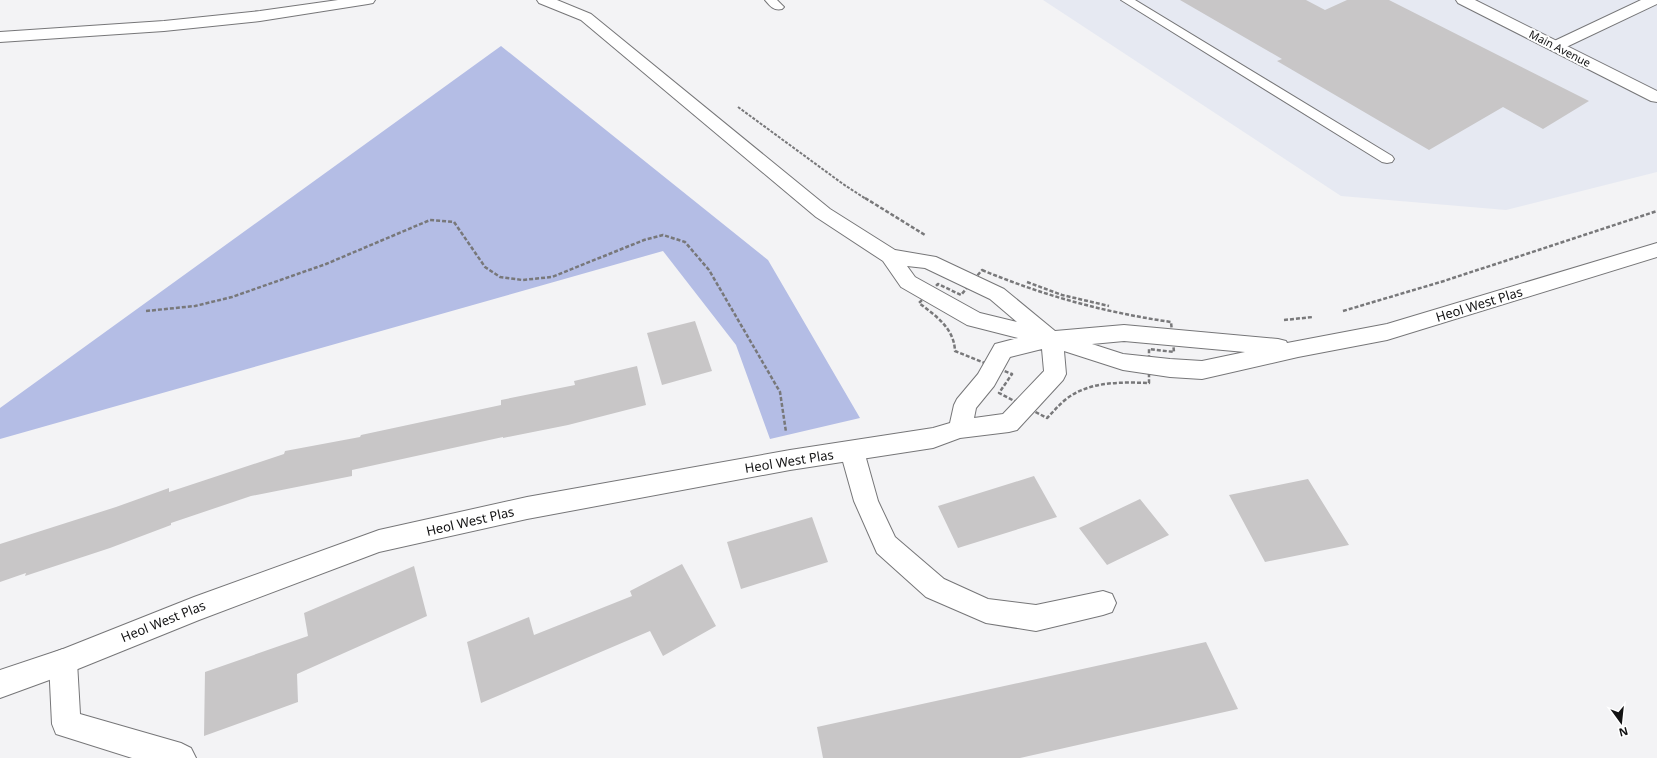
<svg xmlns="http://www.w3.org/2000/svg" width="1657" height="758" font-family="'Noto Sans',sans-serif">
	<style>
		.built { fill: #e6e9f2 }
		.green { fill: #b4bde5 }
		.building { fill: #c8c6c7 }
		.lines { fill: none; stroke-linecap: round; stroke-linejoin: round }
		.service-casing { stroke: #767678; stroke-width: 2 }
		.minor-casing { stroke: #767678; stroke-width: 2 }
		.tertiary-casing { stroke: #767678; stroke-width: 2 }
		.path-far1 { stroke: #78787a; stroke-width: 2; stroke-dasharray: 3 1.5; stroke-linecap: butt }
		.path { stroke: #78787a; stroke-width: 2.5; stroke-dasharray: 4 2; stroke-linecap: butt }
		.service { fill: #fff; fill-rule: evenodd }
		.minor { fill: #fff; fill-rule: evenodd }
		.tertiary { fill: #fff; fill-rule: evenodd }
		.labels { text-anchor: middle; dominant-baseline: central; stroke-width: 4; stroke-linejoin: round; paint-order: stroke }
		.far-street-label { font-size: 11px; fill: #121213; stroke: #fff }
		.street-label { font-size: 13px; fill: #121213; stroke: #fff }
	</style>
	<rect width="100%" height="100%" fill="#f3f3f5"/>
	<path class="built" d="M1043 0H1657V172L1506 210 1341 196Z"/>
	<path class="green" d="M501 46 768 260 860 418 770 439 736 345 663 251 0 439V408Z"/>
	<path class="building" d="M1180 0H1306L1325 10 1347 0H1389L1589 101 1543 129 1503 107 1429 150 1277 61 1282 59Z
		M695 321 712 371 662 385 647 333Z
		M637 366 646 405 568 425 503 438V437L352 470V476L251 496 171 523V525L110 548 25 576 26 573 0 582V544L116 507 169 488V492L284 454 285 451 360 437 361 435 501 405V400L575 385 574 381Z
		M1034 476 1057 517 958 548 938 506Z
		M1308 479 1349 545 1265 562 1229 495Z
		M1140 499 1169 535 1107 565 1079 528Z
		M812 517 828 562 741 589 727 542Z
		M682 564 716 626 663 656 650 631 481 703 467 642 529 617 534 635 632 596 630 591Z
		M414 566 427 616 297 674 298 702 204 736 205 672 308 636 304 613Z
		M1206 642 1238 709 1020 758H823L817 727Z"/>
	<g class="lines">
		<g class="service-casing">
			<path id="service" d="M765 0H777L784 7 782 9C774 11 770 6 765 0Z
				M1121 0H1135L1392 156 1394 159 1392 162 1387 163 1382 162Z"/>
		</g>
		<g class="minor-casing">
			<path id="minor" d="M1641 0H1657V4L1562 49 1556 51 1550 49 1548 46 1550 43Z
				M852 441 860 444 864 451 878 501 895 537 944 579 988 599 1036 605 1103 591 1112 594 1116 603 1112 612 1103 615 1036 631 986 623 926 597 877 553 854 501 840 451 844 444Z
				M63 649 73 653 77 662 80 714 181 743 191 748 196 758H132L56 734 52 724 49 662 53 653Z"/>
		</g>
		<g class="tertiary-casing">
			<path id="tertiary" d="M338 0H375L373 3 368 4 260 21 164 31 0 42V32L164 21 260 11Z
				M537 0H557L591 14 830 209 895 250 936 257 1004 289 1055 331 1124 325 1278 339 1286 341 1287 343 1387 324 1657 243V257L1387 340 1298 357 1202 379 1170 377 1123 370 1064 351 1066 374 1063 380 1017 430 1009 432 960 438 933 448 790 470 527 519 379 552 199 620 63 675 0 698V670L63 649 194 597 379 530 527 497 790 450 933 428 950 423 954 405 957 399 978 374 995 344 1018 338 967 325 901 287 883 261 816 217 581 20 539 3ZM907 266 925 268 990 299 1017 322 980 313 915 277ZM1124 341 1245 352 1202 361 1170 359 1123 354 1092 344ZM1042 349 1044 371 1003 414 974 418 976 408 994 386 1010 357Z
				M1456 0H1475L1657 91V102L1651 101 1458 3Z"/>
		</g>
		<path class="path-far1" d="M738 107 843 184 866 199"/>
		<path class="path" d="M865 198 925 235
			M982 270C1045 296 1103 312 1171 322L1174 352 1149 349V383C1121 382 1088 381 1065 400 1058 406 1053 412 1047 418L999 393 1012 374 955 351C954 328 936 316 919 303L938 284 961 295Z
			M1027 282 1062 295 1109 306
			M146 311 195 306 232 297 326 264 430 220 454 222 485 267 500 277 522 280 552 277 644 240 663 235 685 242 709 270 780 392 786 432
			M1343 311 1444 281 1657 211
			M1284 320 1313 317"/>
		<use href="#service" class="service"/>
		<use href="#minor" class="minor"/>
		<use href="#tertiary" class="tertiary"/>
	</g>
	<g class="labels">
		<g class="far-street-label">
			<text transform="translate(1560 48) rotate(27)">Main Avenue</text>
		</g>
		<g class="street-label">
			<text transform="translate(1479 304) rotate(-17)">Heol West Plas</text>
			<text transform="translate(789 461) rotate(-9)">Heol West Plas</text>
			<text transform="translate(470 521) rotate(-13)">Heol West Plas</text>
			<text transform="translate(163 621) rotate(-22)">Heol West Plas</text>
		</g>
	</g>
	<g transform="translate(1621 722) rotate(165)" stroke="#ffffff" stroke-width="3" paint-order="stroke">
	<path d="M0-3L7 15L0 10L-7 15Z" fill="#121213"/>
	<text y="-6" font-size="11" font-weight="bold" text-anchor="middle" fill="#121213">N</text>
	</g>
</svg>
